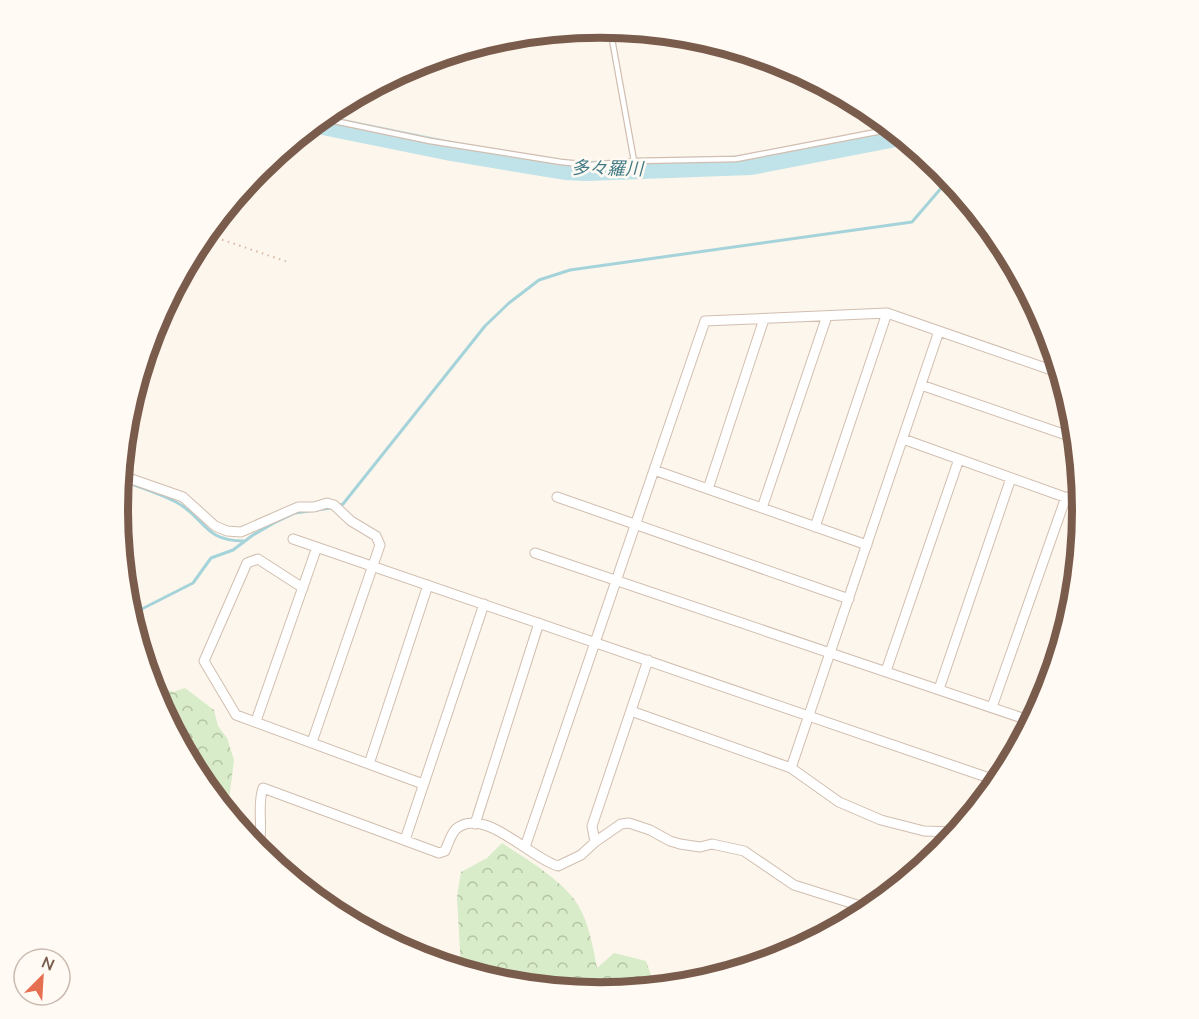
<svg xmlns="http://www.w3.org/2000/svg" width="1199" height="1019" font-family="Mulish,'Noto Sans JP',sans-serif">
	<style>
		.forest { fill: url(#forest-crowns) }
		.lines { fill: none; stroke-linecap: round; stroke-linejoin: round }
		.stream { stroke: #a5d3da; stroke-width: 3 }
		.river { stroke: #bfe3e8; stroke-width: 20 }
		.lane-casing { stroke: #d1beb0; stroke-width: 7 }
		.street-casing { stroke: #d1beb0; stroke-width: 11 }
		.path { stroke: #d9b8a5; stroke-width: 2; stroke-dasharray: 1.5 4.5; stroke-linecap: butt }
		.lane { stroke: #fff; stroke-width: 4.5 }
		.street { stroke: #fff; stroke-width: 9 }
		.labels { text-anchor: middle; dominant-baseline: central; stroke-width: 5; stroke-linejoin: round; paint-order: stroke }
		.water-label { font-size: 18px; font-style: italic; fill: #437c86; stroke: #fffaf3 }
		.rim { fill: none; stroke: #7a5c4d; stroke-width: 8 }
	</style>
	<defs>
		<pattern id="forest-crowns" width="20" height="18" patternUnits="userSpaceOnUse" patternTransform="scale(1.5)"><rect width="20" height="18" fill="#d8ecc9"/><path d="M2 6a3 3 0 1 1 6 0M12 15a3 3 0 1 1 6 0" fill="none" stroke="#b4c2a5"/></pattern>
	</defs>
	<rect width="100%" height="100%" fill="#fdf6ec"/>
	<path class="forest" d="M145 664 151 667 155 684 173 692 185 688 214 710 218 726 227 738 234 760 229 800 248 819 252 839 250 841 198 777 154 694Z
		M502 843C526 859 563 880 578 905 589 923 593 947 597 968L614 953 646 961 655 986 599 992 505 983 461 969 457 897 461 872 487 858Z"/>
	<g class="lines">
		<path class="stream" d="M127 482C144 489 161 494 176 502 206 518 203 541 244 541
			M338 506 343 504 485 326 509 303 539 280 570 270 912 222 949 179
			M130 615 193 583 211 558 233 550 253 535 274 523 295 513 331 508"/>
		<path class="river" d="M313 123 451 151 565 170 586 171 751 165 901 136"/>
		<g class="lane-casing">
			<path id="lane" d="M610 28 634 161 736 159 892 129
				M320 118 430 141 561 162 591 165 634 161"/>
		</g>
		<g class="street-casing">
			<path id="street" d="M921 385 1075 438
				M903 439 1081 503
				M654 470 867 545
				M120 475 183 497 215 526 227 531 241 532 298 507H314L327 503 334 505 351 521 376 536 380 545 312 742
				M708 489 764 319
				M557 497 849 599
				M762 508 827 316
				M815 527 887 313
				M293 539 998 781
				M535 553 1031 721
				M303 588 258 559 247 563 204 661 236 715 423 784
				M886 671 959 459
				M939 689 1011 478
				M992 707 1066 497
				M631 711 791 768 839 802 881 820 924 831 956 832
				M256 721 317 547
				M369 764 428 585
				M791 768 939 331
				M475 824 539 623
				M405 840 484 604
				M595 842 592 826 648 660
				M525 847 705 321 887 313 1060 373
				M257 850C265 829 256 808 263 788L439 853 445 851C448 844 451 834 456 829 484 805 531 859 558 866L581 855 595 842 621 824 629 823 650 830 670 841 680 844 700 847 712 844 744 851 794 885 870 909"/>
		</g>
		<path class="path" d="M205 234 288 262"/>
		<use href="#lane" class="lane"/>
		<use href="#street" class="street"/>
	</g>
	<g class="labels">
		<g class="water-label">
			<text transform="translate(607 168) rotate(1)">多々羅川</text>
		</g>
	</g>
	<path d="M0 0H1199V1019H0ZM128 510a472 472 0 1 1 944 0a472 472 0 1 1-944 0Z" fill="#fffaf3" fill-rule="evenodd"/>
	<path class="rim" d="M128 510a472 472 0 1 1 944 0a472 472 0 1 1-944 0Z"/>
	<g transform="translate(42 977) rotate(24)"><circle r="28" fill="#fffaf3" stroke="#cabbb1" stroke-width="1.5"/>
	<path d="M0-4.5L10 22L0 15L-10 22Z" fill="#e76f51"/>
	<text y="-9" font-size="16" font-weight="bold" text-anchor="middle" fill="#7a5c4d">N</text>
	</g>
</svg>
